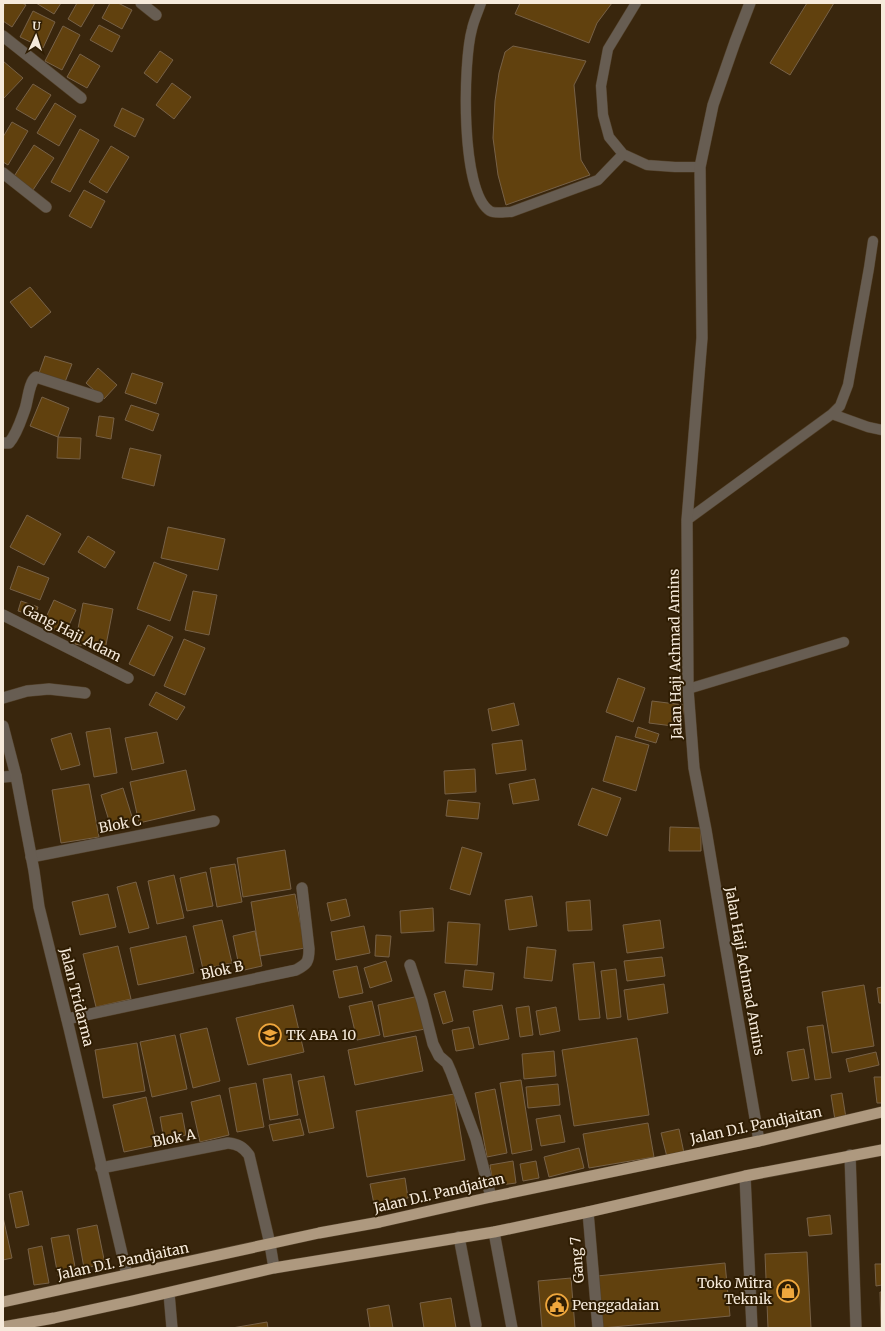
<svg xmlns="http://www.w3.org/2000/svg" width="885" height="1331" font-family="Merriweather,serif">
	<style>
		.building { fill: #61410e; stroke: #776147 }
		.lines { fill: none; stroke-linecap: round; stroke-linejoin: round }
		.service-casing { stroke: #53412a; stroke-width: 11 }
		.minor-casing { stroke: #53412a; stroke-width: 12 }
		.tertiary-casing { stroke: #53412a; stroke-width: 12 }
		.trunk-casing { stroke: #53412a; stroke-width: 12 }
		.service { stroke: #675d52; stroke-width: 10 }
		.minor { stroke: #675d52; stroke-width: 11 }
		.tertiary { stroke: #675d52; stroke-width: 11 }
		.trunk { stroke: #ae997f; stroke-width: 11 }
		.labels { text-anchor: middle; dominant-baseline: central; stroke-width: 4; stroke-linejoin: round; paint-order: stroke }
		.street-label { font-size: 14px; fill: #f6eadb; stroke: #2f1d03 }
		.poi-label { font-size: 14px; fill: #f6eadb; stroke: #2f1d03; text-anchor: start }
	</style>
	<rect width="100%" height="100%" fill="#39260d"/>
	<path class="building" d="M4 3H22L26 5 12 27 3 21Z
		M36 3H61L54 14Z
		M77 3H95L81 27 68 19Z
		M110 3H118L132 10 122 29 102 18Z
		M520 3H612L597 23 589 43 515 14Z
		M807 3H834L790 75 770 63Z
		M33 11 55 22 43 48 20 37Z
		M99 25 120 36 112 52 90 40Z
		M63 26 80 35 62 70 45 61Z
		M513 46 586 61 574 85 581 160 590 175 506 205 498 175 493 138 495 101 499 73 505 52Z
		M160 51 173 60 157 83 144 73Z
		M80 54 100 66 87 88 67 77Z
		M3 61 23 78 3 99Z
		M172 83 191 97 174 119 156 105Z
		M33 84 51 95 35 120 16 109Z
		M55 103 76 116 59 146 37 133Z
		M122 108 144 119 135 137 114 126Z
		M12 122 28 131 8 165 3 162V137Z
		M80 129 99 140 70 192 51 182Z
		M34 145 54 158 33 190 13 178Z
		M111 146 129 157 107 193 89 182Z
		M84 190 105 201 91 228 69 216Z
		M30 287 51 312 31 328 10 302Z
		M45 356 72 364 65 382 39 373Z
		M98 368 117 385 104 399 86 383Z
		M132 373 163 383 156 404 125 393Z
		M42 397 69 408 58 437 30 426Z
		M131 405 159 414 153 431 125 420Z
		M99 416 114 418 111 439 96 436Z
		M58 437 81 438 80 459 57 458Z
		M130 448 161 455 154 486 122 478Z
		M27 515 61 534 44 565 10 547Z
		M168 527 225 539 218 570 161 558Z
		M88 536 115 552 105 568 78 552Z
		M154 562 187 575 170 621 137 609Z
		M18 566 49 578 40 600 10 589Z
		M193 591 217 595 209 635 185 630Z
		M54 600 76 610 65 634 43 624Z
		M21 601 38 607 35 616 18 611Z
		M83 603 113 609 105 650 75 644Z
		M148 625 173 637 154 676 129 664Z
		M184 639 205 648 185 695 164 686Z
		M618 678 645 688 633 722 606 712Z
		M156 692 185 707 177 720 149 705Z
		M652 701 684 705 681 727 649 723Z
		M514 703 519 725 492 731 488 709Z
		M638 727 659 734 656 743 635 737Z
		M110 728 117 773 94 777 86 732Z
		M157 732 164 763 132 770 125 738Z
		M71 733 80 765 61 770 51 739Z
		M616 736 649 745 636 791 603 781Z
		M522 740 526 770 496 774 492 744Z
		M475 769 476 792 445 794 444 771Z
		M186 770 195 810 139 823 130 782Z
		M535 779 539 800 513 804 509 784Z
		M89 784 99 837 61 843 52 790Z
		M123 788 133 820 111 827 101 795Z
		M592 788 621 798 607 836 578 825Z
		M448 800 480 803 478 819 446 816Z
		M670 827 701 828V851H669Z
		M462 847 482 853 470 895 450 889Z
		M285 850 291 889 243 897 237 858Z
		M235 864 242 902 217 907 210 868Z
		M206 872 213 906 187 911 180 878Z
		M174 875 184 918 157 924 148 881Z
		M136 882 149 928 129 933 117 887Z
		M108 894 116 927 80 935 72 902Z
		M295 894 305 948 260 956 251 902Z
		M532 896 537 926 509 930 505 900Z
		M346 899 350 916 331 921 327 903Z
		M590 900 592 930 568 931 566 902Z
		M433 908 434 931 401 933 400 911Z
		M222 920 232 963 203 969 193 926Z
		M660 920 664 948 627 953 623 925Z
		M448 922 480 924 477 965 445 963Z
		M364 926 370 953 336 960 331 932Z
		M255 931 262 966 240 971 233 936Z
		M376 935 391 936 389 957 375 956Z
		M186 936 194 973 138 985 130 948Z
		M118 946 131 999 96 1007 83 954Z
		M527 947 556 950 552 981 524 978Z
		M662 957 665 976 627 981 624 961Z
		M386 961 392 981 370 988 364 968Z
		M594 962 600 1018 579 1020 573 964Z
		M357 966 363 993 339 998 333 971Z
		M616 969 621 1017 607 1019 601 971Z
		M465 970 494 973 492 990 463 987Z
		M664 984 668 1013 628 1020 624 990Z
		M864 985 874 1046 832 1053 822 992Z
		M882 987V1003H879L877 988Z
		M445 991 453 1021 443 1024 434 994Z
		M419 996 425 1029 384 1037 378 1005Z
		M372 1001 380 1035 357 1040 349 1006Z
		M293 1005 304 1052 248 1065 236 1018Z
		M502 1005 509 1039 479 1045 473 1011Z
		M529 1006 533 1035 520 1037 516 1008Z
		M556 1007 560 1031 540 1035 536 1011Z
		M823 1025 831 1078 815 1080 807 1027Z
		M469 1027 474 1048 456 1051 452 1030Z
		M207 1028 220 1081 193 1088 180 1034Z
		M175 1035 187 1089 152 1097 140 1042Z
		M416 1036 423 1071 355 1085 348 1050Z
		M637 1038 649 1115 574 1126 562 1050Z
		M137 1043 145 1091 103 1098 95 1050Z
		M804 1049 809 1078 792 1081 787 1052Z
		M554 1051 556 1076 524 1079 522 1054Z
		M876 1052 879 1065 849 1072 846 1059Z
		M291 1074 298 1115 270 1120 263 1079Z
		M324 1076 334 1128 309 1133 298 1081Z
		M874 1077H882V1103H877Z
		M521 1080 532 1150 512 1154 500 1083Z
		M256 1083 264 1127 237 1132 229 1088Z
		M558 1084 560 1105 528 1108 526 1087Z
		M495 1089 507 1153 487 1157 475 1093Z
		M842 1093 846 1118 835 1120 831 1095Z
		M454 1094 465 1160 367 1177 356 1111Z
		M220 1095 229 1135 200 1142 191 1102Z
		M146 1097 157 1145 124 1152 113 1105Z
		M182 1113 186 1135 164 1140 160 1117Z
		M560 1115 565 1142 541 1146 536 1119Z
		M300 1119 304 1135 273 1141 269 1125Z
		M648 1123 654 1157 589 1168 583 1134Z
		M679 1129 684 1153 667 1157 661 1133Z
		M579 1148 584 1168 549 1177 544 1157Z
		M513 1161 516 1183 493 1186 490 1165Z
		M536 1161 539 1178 523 1181 520 1164Z
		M405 1178 408 1198 374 1204 370 1184Z
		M22 1191 29 1225 16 1228 9 1194Z
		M830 1215 832 1234 809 1236 807 1218Z
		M3 1217 12 1258 3 1260Z
		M97 1225 105 1264 84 1268 77 1229Z
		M69 1235 76 1272 58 1276 51 1238Z
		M42 1246 49 1283 34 1285 28 1249Z
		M807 1252 811 1328H768L765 1254Z
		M725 1263 730 1316 602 1328 597 1276Z
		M875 1264H882V1285L876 1286Z
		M571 1278 575 1328H542L538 1281Z
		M880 1292H882V1328H881Z
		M451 1298 456 1328H424L420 1303Z
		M389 1305 393 1328H370L367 1309Z
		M267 1322 268 1328H232Z"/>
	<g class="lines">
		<g class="service-casing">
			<path id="service" d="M481 3C478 12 474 20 472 29 463 61 460 192 490 211 495 214 504 212 511 212L598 180 623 154
				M636 3 608 49 601 86 603 115 609 137 623 154 647 165 675 167H700
				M832 414 868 427 882 430
				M687 520 832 414 840 406 848 385 869 268 873 241
				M688 689 844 642"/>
		</g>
		<g class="minor-casing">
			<path id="minor" d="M141 3 156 15
				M750 3 735 42 713 105 700 167 702 338 687 520 688 689 694 768 706 830 723 932 759 1141
				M3 36 81 98
				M3 173 46 207
				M3 443H9C17 434 21 420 25 409 28 400 29 382 36 377L98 397
				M3 615 128 678
				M3 698 27 691 49 689 85 693
				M3 777 16 776
				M31 857 214 821
				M410 965 422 1001 433 1044 439 1056 447 1063 451 1072 476 1139 491 1197
				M67 1019 296 970C307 964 309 962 309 949L302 888
				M850 1155 856 1328
				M101 1168 228 1143C238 1144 243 1147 249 1155L270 1244 274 1268
				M745 1176 752 1328
				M588 1212 598 1328
				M494 1232 512 1328
				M459 1237 476 1325
				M169 1293 172 1328"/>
		</g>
		<g class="tertiary-casing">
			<path id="tertiary" d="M3 726 16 776 34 871 39 907 69 1028 127 1275"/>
		</g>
		<g class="trunk-casing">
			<path id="trunk" d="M3 1302 319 1233 380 1222 491 1197 759 1141 882 1112
				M3 1327 54 1318 132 1301 274 1268 494 1232 588 1212 745 1176 882 1150"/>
		</g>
		<use href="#service" class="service"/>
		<use href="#minor" class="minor"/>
		<use href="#tertiary" class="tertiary"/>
		<use href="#trunk" class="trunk"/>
	</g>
	<defs>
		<g id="school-ring" transform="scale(1.15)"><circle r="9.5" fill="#2f1d03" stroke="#efa73d" stroke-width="1.5"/><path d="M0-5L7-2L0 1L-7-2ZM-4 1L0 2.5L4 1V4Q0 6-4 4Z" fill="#efa73d"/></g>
		<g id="shop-ring" transform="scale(1.15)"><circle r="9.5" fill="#2f1d03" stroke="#efa73d" stroke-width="1.5"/><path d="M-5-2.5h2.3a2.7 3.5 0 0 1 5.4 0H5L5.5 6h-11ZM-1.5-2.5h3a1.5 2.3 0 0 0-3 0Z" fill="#efa73d"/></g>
		<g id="civic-ring" transform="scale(1.15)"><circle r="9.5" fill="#2f1d03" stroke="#efa73d" stroke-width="1.5"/><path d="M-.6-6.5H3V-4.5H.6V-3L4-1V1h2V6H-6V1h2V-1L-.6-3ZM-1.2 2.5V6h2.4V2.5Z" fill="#efa73d"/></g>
	</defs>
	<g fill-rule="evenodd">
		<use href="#school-ring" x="270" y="1035"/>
		<use href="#shop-ring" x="788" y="1291"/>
		<use href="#civic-ring" x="557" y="1305"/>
	</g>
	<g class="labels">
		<g class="street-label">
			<text transform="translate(72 633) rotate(27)">Gang Haji Adam</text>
			<text transform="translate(675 654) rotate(-91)">Jalan Haji Achmad Amins</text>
			<text transform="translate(120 824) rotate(-11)">Blok C</text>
			<text transform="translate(222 970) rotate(-12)">Blok B</text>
			<text transform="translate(745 971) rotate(80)">Jalan Haji Achmad Amins</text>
			<text transform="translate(77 997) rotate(76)">Jalan Tridarma</text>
			<text transform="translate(756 1125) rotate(-12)">Jalan D.I. Pandjaitan</text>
			<text transform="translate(174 1138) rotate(-11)">Blok A</text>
			<text transform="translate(439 1193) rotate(-13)">Jalan D.I. Pandjaitan</text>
			<text transform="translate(577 1260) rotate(-95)">Gang 7</text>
			<text transform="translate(123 1261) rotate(-12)">Jalan D.I. Pandjaitan</text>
		</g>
		<g class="poi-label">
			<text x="286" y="1035">TK ABA 10</text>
			<text x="772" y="1283" text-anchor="end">Toko Mitra<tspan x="772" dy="16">Teknik</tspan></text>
			<text x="572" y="1305">Penggadaian</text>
		</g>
	</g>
	<rect width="885" height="1331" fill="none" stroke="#f6eadb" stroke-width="8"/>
	<g transform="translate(36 36) rotate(3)" stroke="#2f1d03" stroke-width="3" paint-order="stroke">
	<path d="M0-3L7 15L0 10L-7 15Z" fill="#f6eadb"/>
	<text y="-6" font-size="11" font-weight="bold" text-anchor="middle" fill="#f6eadb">U</text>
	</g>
</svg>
